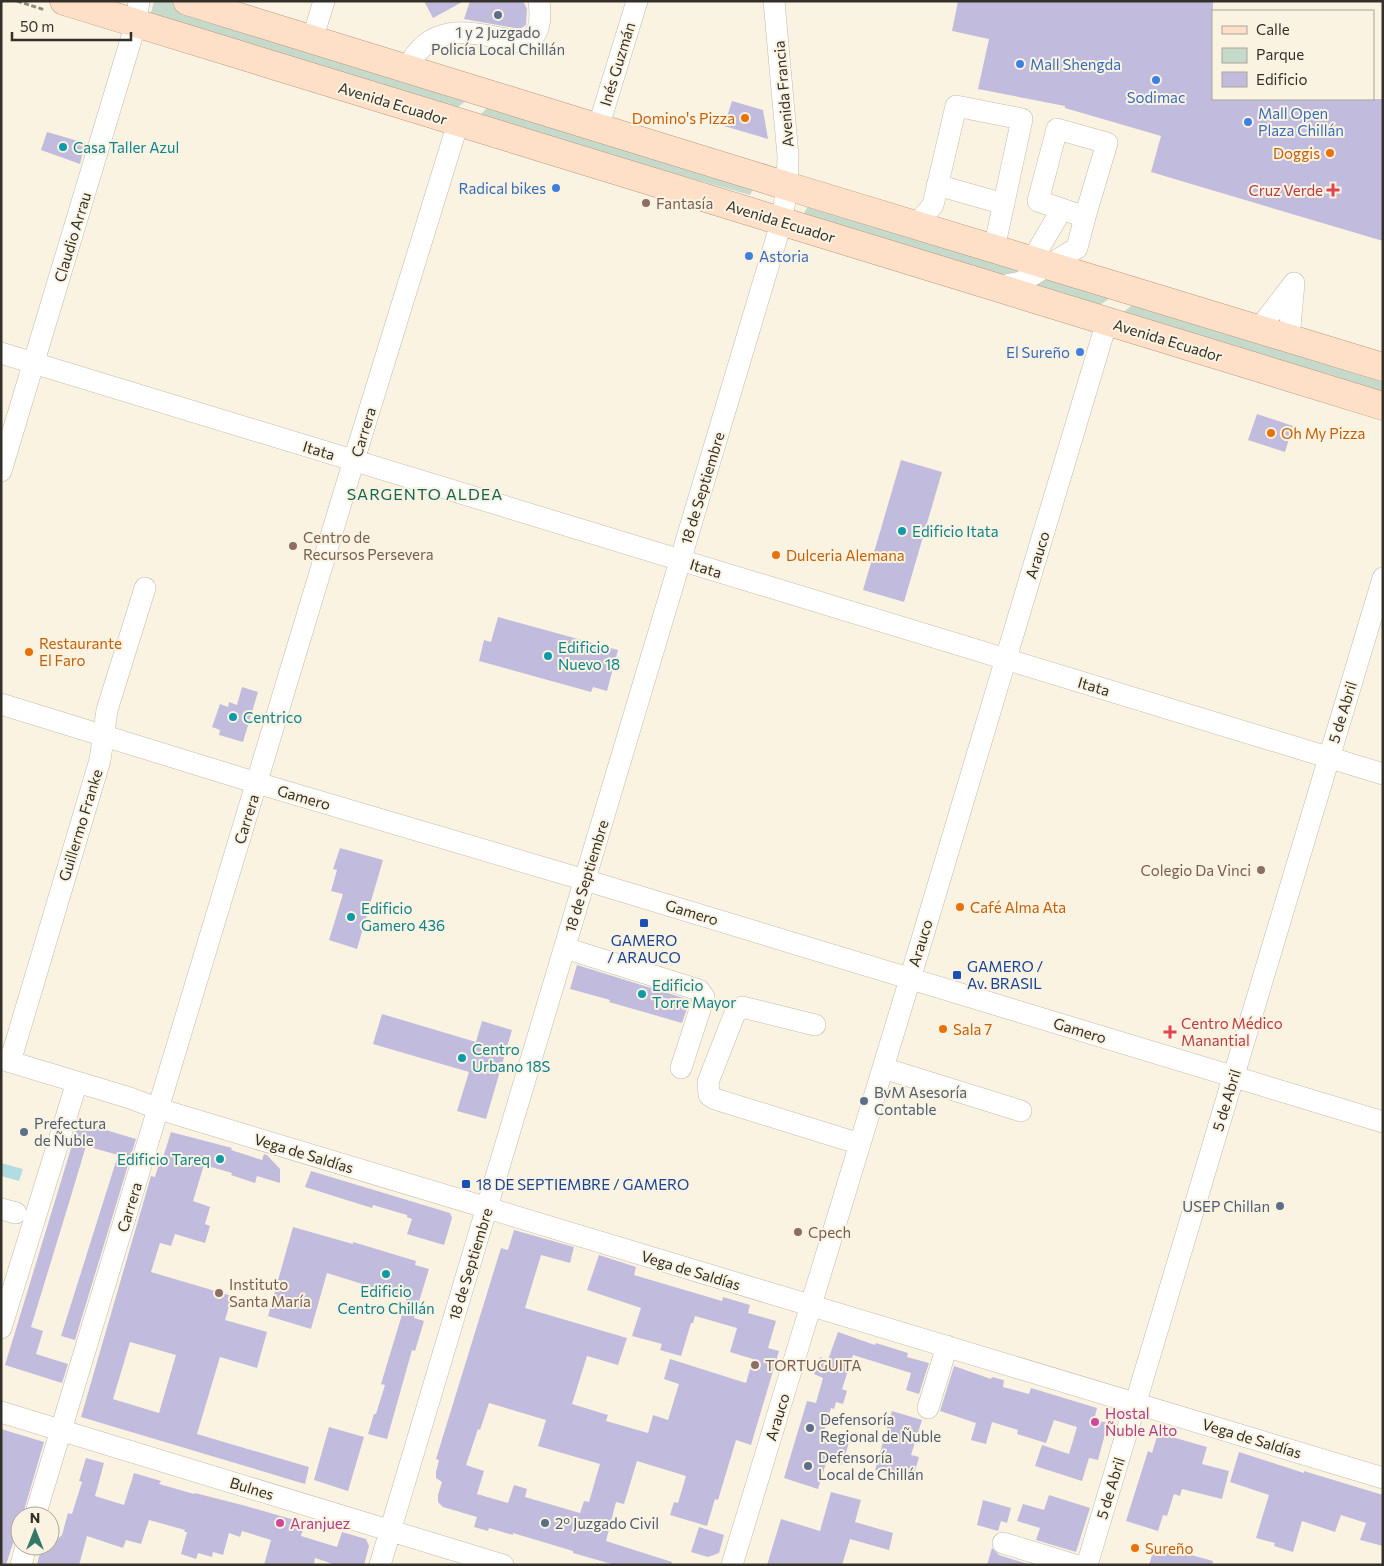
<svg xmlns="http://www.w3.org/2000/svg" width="1384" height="1566" font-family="Commissioner,sans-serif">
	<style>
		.green { fill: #c6dacb }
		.water { fill: #b1dde2 }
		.building { fill: #c1bcdd; fill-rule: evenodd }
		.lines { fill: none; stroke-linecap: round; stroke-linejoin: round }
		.minor-casing { stroke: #c2baa9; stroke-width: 22 }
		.major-casing { stroke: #b79478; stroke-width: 29 }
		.path { stroke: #8f8a7e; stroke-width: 3; stroke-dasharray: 5 2.5; stroke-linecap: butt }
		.minor { stroke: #fff; stroke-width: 21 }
		.major { stroke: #fedfc8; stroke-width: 28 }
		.service-dot { fill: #5c6f8a; stroke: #fbf3e2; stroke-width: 2 }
		.shop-dot { fill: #3f7fe0; stroke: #fbf3e2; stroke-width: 2 }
		.food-dot { fill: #e8710a; stroke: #fbf3e2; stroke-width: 2 }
		.culture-dot { fill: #0f9aa8; stroke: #fbf3e2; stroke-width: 2 }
		.health-dot { fill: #e0444e; stroke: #fbf3e2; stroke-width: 2 }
		.education-dot { fill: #8d6e63; stroke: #fbf3e2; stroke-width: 2 }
		.transit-dot { fill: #1a4fb4; stroke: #fbf3e2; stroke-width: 2 }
		.hotel-dot { fill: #d1479c; stroke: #fbf3e2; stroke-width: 2 }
		.labels { text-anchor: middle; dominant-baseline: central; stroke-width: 4; stroke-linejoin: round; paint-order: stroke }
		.service-label { font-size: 15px; fill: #4e5e75; stroke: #fbf3e2; text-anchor: start }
		.street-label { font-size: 15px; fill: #333029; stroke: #fbf3e2 }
		.shop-label { font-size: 15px; fill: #366cbe; stroke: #fbf3e2; text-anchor: start }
		.food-label { font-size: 15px; fill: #c56008; stroke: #fbf3e2; text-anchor: start }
		.culture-label { font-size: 15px; fill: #0d838f; stroke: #fbf3e2; text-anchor: start }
		.health-label { font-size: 15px; fill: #be3a42; stroke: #fbf3e2; text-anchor: end }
		.education-label { font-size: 15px; fill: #785e54; stroke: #fbf3e2; text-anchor: start }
		.transit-label { font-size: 15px; fill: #164399; stroke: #fbf3e2; text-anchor: start }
		.hotel-label { font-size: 15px; fill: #b23c85; stroke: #fbf3e2; text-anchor: start }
		.neighbourhood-label { font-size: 16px; letter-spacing: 1px; fill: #156554; stroke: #fbf3e2 }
	</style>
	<rect width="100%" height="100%" fill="#fbf3e2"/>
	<path class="green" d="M154 1H170L472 96 453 111 150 17Z
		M488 107 756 183 750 195 477 118Z
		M810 202 1119 292 1097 307 802 217Z
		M1153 304 1383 371V395L1119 316 1131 306Z"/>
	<path class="water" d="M1 1163 23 1169 19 1181 1 1176Z"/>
	<path class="building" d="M424 1H464L433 18Z
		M470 1H523L527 9 526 25 520 29 464 19Z
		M958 1H1213V99H1383V241L1151 172 1161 136 1065 108V106L978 89 989 39 952 31Z
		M732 101 763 110 768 139 724 126Z
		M47 132 85 143 80 164 41 150Z
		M1257 414 1293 426 1285 452 1248 440Z
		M901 460 942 472 904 602 863 590Z
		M498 617 618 650 607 691 593 687 591 692 479 661 484 640 491 642Z
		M242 687 258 692 243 742 219 735 220 730 212 727 220 704 228 707 229 702 237 705Z
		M340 848 383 860 357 949 329 940 343 894 331 891 337 870 333 869Z
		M577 965 690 1000 682 1023 609 1002 610 1000 570 989Z
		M382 1014 476 1042 482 1021 512 1030 486 1119 457 1111 469 1072 373 1044Z
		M79 1122 136 1139 75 1340 61 1336 118 1155 86 1146 68 1206 31 1327 43 1331 36 1354 68 1364 62 1383 5 1365Z
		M171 1132 232 1148 231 1150 262 1160 264 1154 267 1155 280 1169V1183L257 1176 255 1183 231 1175 232 1173 204 1165 193 1201 210 1207 205 1224 210 1226 205 1243 175 1234 171 1246 160 1243 151 1272 232 1296 225 1320 267 1332 257 1368 220 1357 197 1434 309 1467 305 1484 81 1417 151 1176 155 1177 159 1164H161ZM130 1342 176 1355 159 1413 113 1399Z
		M311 1171 450 1213 452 1218 444 1245 407 1234 412 1219 407 1217V1215L373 1205 372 1208 305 1187Z
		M293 1227 353 1244V1242L416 1261 415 1265 429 1269 414 1318 424 1321 415 1351 412 1350 387 1439 368 1434 374 1414H376L385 1385 381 1384 407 1298 327 1273 311 1329 268 1316Z
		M514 1230 574 1247 570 1263 541 1255 525 1308 627 1338 618 1365 587 1356 572 1404 608 1415 606 1421 648 1433 653 1415 668 1420 679 1384 664 1379 670 1359 746 1383 753 1359 730 1352 737 1328 695 1316 693 1323H691L681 1356 660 1350 662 1344 632 1336 641 1308 587 1290 599 1255 636 1267 634 1275 722 1301 723 1297 750 1305 748 1313 776 1321 768 1348 779 1351 751 1445 736 1440 718 1500 715 1499 707 1526 670 1515 674 1502 678 1503 686 1476 637 1461 624 1504 616 1502 606 1541 672 1562 671 1565H615L573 1553V1551L513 1533V1535L489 1528 488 1531 474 1527 477 1517 443 1507 438 1502V1495L442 1482 436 1478V1472L439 1460 436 1459 501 1248 508 1250ZM489 1403 546 1420 538 1446 600 1464 589 1502 584 1501 580 1513 525 1497 527 1489 514 1485 508 1503 477 1494 484 1471 466 1465 478 1429 480 1430Z
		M838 1332 875 1345 876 1343 908 1353 907 1357 929 1363 919 1394 906 1390 911 1373 853 1355 842 1389 847 1391 843 1404 836 1402 834 1409 831 1408 824 1431 850 1439 842 1465 827 1460 818 1489 784 1478 807 1401 816 1403 823 1378 814 1374 820 1357 828 1360Z
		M954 1366 991 1379 992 1377 1004 1380 1003 1387 1029 1394 1031 1388 1097 1408 1094 1420 1108 1423 1098 1460 1089 1458 1082 1481 1035 1466 1042 1445 1069 1454 1077 1427 1054 1420 1046 1443 1017 1434 1018 1430 992 1422 986 1444 971 1440 976 1423 940 1411Z
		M892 1411 922 1420 911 1455 919 1457 912 1481 875 1470Z
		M329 1427 364 1437 348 1491 314 1480Z
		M1 1429 44 1442 23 1514 20 1513V1535L14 1540 6 1565H1Z
		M1158 1433 1207 1447 1202 1464 1229 1471 1222 1499 1182 1489 1180 1496 1174 1494 1167 1516 1163 1515 1158 1531 1126 1521 1148 1451 1152 1453Z
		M1239 1452 1304 1473V1471L1383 1495V1546L1360 1540 1366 1523 1341 1515 1335 1532 1302 1521 1293 1552 1274 1546 1275 1543 1256 1538 1269 1495 1230 1482Z
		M86 1458 104 1463 95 1496 124 1505 134 1473 161 1481 159 1484 194 1494 195 1493 246 1506 305 1523 301 1536 337 1547 342 1532 366 1539 369 1546 364 1565H336L315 1558 314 1565H264L271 1540 242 1531 240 1537 229 1533 223 1555 213 1552 212 1557 198 1553 196 1559 181 1554 187 1532H184L185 1530 149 1520 141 1544 126 1540 123 1548 87 1536 79 1565H37L39 1556 62 1535 68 1513 72 1514 82 1482 79 1481Z
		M831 1492 861 1500 855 1522 893 1533 889 1550 850 1539 842 1565H767L781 1519 820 1531Z
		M1049 1495 1090 1508 1076 1552 1036 1540 1040 1528 1017 1521 1023 1504 1044 1510Z
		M983 1500 1011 1508 1007 1523 1001 1521 998 1531 977 1525Z
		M699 1527 724 1535 719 1553 708 1557 691 1552Z
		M1155 1545 1213 1561 1212 1565H1149Z
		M992 1548 999 1555 1031 1565H987Z"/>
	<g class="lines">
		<g class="minor-casing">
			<path id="minor" d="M312 40 324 1
				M407 69C432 17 475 34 521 42 542 38 541 18 539 1
				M598 128 637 1
				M1057 129 1107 143 1085 217 1038 201Z
				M937 185 1004 204
				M916 225 933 205 956 106 1022 119 994 249
				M1032 260 1062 209
				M995 287 1021 282 1077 248 1085 217
				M1259 329 1294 283
				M1289 338 1294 283
				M1 353 1383 774
				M1 471 136 23 139 1
				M1 704 257 783 585 880 1383 1122
				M565 948 699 990 704 997 681 1068
				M815 1025 742 1007 735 1013 708 1082 709 1095 715 1099 860 1144
				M1 1059 130 1098 159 1109 1383 1478
				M10 1062 100 760 107 710 145 588
				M883 1068 1021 1111
				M1 1209 16 1213
				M1 1328 77 1082
				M928 1408 947 1346
				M1 1412 503 1565
				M35 1516 354 460 458 123
				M1003 1543 1075 1565
				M21 1565 26 1546
				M380 1565 782 220 787 186 788 156 774 1
				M732 1565 910 979 1107 321
				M1087 1565 1383 578"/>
		</g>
		<g class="major-casing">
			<path id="major" d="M64 1 1383 406
				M187 1 787 186 1383 367"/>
		</g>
		<path class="path" d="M17 1 45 10"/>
		<use href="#minor" class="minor"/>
		<use href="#major" class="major"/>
	</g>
	<g class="service-dot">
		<circle cx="498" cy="15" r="5"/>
		<circle cx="864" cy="1101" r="5"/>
		<circle cx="24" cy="1132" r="5"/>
		<circle cx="1280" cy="1206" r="5"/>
		<circle cx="810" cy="1428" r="5"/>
		<circle cx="808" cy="1466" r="5"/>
		<circle cx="545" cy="1523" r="5"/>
	</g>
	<g class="shop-dot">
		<circle cx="1020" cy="64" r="5"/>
		<circle cx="1156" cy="80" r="5"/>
		<circle cx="1248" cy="122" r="5"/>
		<circle cx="556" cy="188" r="5"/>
		<circle cx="749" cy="256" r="5"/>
		<circle cx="1080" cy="352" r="5"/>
	</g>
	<g class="food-dot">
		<circle cx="745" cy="118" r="5"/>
		<circle cx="1330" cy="153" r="5"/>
		<circle cx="1271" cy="433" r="5"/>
		<circle cx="776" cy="555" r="5"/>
		<circle cx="29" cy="652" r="5"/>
		<circle cx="960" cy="907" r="5"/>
		<circle cx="943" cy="1029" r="5"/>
		<circle cx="1135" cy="1548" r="5"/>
	</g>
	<g class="culture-dot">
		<circle cx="63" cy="147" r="5"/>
		<circle cx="902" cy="531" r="5"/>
		<circle cx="548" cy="656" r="5"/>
		<circle cx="233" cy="717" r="5"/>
		<circle cx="351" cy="917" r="5"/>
		<circle cx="642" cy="994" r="5"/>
		<circle cx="462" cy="1058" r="5"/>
		<circle cx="220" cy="1159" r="5"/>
		<circle cx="386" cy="1274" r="5"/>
	</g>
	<g class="health-dot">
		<path d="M1330.5 182.5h5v5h5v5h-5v5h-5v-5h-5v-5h5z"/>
		<path d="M1167.5 1024.5h5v5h5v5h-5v5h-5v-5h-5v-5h5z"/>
	</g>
	<g class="education-dot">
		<circle cx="646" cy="203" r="5"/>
		<circle cx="293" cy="546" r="5"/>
		<circle cx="1261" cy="870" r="5"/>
		<circle cx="798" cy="1232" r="5"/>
		<circle cx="219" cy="1293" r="5"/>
		<circle cx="755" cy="1365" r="5"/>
	</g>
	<g class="transit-dot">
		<rect x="639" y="918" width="10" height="10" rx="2.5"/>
		<rect x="952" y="970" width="10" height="10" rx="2.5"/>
		<rect x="461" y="1179" width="10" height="10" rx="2.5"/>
	</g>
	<g class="hotel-dot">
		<circle cx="1095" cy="1422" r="5"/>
		<circle cx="280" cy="1523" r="5"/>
	</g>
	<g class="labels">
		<g class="service-label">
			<text x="498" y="32" text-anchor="middle">1 y 2 Juzgado<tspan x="498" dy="17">Policía Local Chillán</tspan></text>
			<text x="874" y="1092">BvM Asesoría<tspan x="874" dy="17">Contable</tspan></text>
			<text x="34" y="1123">Prefectura<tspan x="34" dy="17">de Ñuble</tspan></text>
			<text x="1270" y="1206" text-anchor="end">USEP Chillan</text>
			<text x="820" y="1419">Defensoría<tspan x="820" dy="17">Regional de Ñuble</tspan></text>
			<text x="818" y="1457">Defensoría<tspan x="818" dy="17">Local de Chillán</tspan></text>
			<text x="555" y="1523">2º Juzgado Civil</text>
		</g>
		<g class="street-label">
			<text transform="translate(617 64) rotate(-73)">Inés Guzmán</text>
			<text transform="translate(783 94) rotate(-95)">Avenida Francia</text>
			<text transform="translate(393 103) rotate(17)">Avenida Ecuador</text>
			<text transform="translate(781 221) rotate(17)">Avenida Ecuador</text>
			<text transform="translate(72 237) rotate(-73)">Claudio Arrau</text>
			<text transform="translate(1168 340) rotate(17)">Avenida Ecuador</text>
			<text transform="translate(363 432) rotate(-73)">Carrera</text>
			<text transform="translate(319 450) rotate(17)">Itata</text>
			<text transform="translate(702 488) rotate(-73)">18 de Septiembre</text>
			<text transform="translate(1037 555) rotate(-73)">Arauco</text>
			<text transform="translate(706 568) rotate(17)">Itata</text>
			<text transform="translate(1094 686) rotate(17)">Itata</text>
			<text transform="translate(1342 712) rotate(-73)">5 de Abril</text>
			<text transform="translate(304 797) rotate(16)">Gamero</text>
			<text transform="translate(246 819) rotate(-73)">Carrera</text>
			<text transform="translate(80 825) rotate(-73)">Guillermo Franke</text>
			<text transform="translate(586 876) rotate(-73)">18 de Septiembre</text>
			<text transform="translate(692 912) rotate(17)">Gamero</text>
			<text transform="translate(920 943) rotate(-73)">Arauco</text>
			<text transform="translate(1080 1030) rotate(17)">Gamero</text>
			<text transform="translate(1226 1100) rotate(-73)">5 de Abril</text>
			<text transform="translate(304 1153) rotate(17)">Vega de Saldías</text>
			<text transform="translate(129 1207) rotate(-73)">Carrera</text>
			<text transform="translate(470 1264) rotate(-73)">18 de Septiembre</text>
			<text transform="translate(691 1270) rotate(17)">Vega de Saldías</text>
			<text transform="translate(777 1417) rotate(-73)">Arauco</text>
			<text transform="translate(1252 1438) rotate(17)">Vega de Saldías</text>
			<text transform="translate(252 1488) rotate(17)">Bulnes</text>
			<text transform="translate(1110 1488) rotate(-73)">5 de Abril</text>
		</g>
		<g class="shop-label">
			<text x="1030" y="64">Mall Shengda</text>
			<text x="1156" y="97" text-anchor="middle">Sodimac</text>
			<text x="1258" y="113">Mall Open<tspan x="1258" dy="17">Plaza Chillán</tspan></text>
			<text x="546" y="188" text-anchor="end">Radical bikes</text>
			<text x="759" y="256">Astoria</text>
			<text x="1070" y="352" text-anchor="end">El Sureño</text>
		</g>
		<g class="food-label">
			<text x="735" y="118" text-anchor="end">Domino's Pizza</text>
			<text x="1320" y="153" text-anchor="end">Doggis</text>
			<text x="1281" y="433">Oh My Pizza</text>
			<text x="786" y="555">Dulceria Alemana</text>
			<text x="39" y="643">Restaurante<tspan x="39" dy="17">El Faro</tspan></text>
			<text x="970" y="907">Café Alma Ata</text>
			<text x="953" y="1029">Sala 7</text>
			<text x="1145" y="1548">Sureño</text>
		</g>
		<g class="culture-label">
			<text x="73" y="147">Casa Taller Azul</text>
			<text x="912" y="531">Edificio Itata</text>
			<text x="558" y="647">Edificio<tspan x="558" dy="17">Nuevo 18</tspan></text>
			<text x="243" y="717">Centrico</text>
			<text x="361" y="908">Edificio<tspan x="361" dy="17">Gamero 436</tspan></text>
			<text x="652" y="985">Edificio<tspan x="652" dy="17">Torre Mayor</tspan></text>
			<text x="472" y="1049">Centro<tspan x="472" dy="17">Urbano 18S</tspan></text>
			<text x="210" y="1159" text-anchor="end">Edificio Tareq</text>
			<text x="386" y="1291" text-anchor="middle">Edificio<tspan x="386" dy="17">Centro Chillán</tspan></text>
		</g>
		<g class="health-label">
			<text x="1323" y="190">Cruz Verde</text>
			<text x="1181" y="1023" text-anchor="start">Centro Médico<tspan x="1181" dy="17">Manantial</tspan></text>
		</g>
		<g class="education-label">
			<text x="656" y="203">Fantasía</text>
			<text x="303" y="537">Centro de<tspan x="303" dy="17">Recursos Persevera</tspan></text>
			<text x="1251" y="870" text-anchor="end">Colegio Da Vinci</text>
			<text x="808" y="1232">Cpech</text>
			<text x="229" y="1284">Instituto<tspan x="229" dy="17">Santa María</tspan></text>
			<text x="765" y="1365">TORTUGUITA</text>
		</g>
		<g class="transit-label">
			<text x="644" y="940" text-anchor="middle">GAMERO<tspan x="644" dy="17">/ ARAUCO</tspan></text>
			<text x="967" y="966">GAMERO /<tspan x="967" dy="17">Av. BRASIL</tspan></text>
			<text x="476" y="1184">18 DE SEPTIEMBRE / GAMERO</text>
		</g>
		<g class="hotel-label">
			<text x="1105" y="1413">Hostal<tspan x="1105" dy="17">Ñuble Alto</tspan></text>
			<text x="290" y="1523">Aranjuez</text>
		</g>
		<g class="neighbourhood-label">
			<text x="425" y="493">SARGENTO ALDEA</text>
		</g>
	</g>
	<rect width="1384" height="1566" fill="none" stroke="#333029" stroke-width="5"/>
	<rect x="1212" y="10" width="162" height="90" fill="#fbf3e2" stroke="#aba598"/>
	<rect x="1222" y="26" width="25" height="8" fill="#fedfc8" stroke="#aba598"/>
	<text x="1256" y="35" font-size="15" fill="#333029">Calle</text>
	<rect x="1222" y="48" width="25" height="15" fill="#c6dacb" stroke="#aba598"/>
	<text x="1256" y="60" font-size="15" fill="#333029">Parque</text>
	<rect x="1222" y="72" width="25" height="15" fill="#c1bcdd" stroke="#aba598"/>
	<text x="1256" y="85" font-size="15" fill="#333029">Edificio</text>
	<g transform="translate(35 1531)"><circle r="24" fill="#fbf3e2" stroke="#aba598"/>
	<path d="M0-4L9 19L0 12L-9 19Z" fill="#377767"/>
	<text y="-8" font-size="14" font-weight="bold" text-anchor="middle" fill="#333029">N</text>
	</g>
	<path d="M12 32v8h119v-8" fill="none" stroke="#333029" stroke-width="2.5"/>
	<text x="20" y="32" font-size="15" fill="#333029" stroke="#fbf3e2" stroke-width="4" paint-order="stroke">50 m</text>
</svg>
